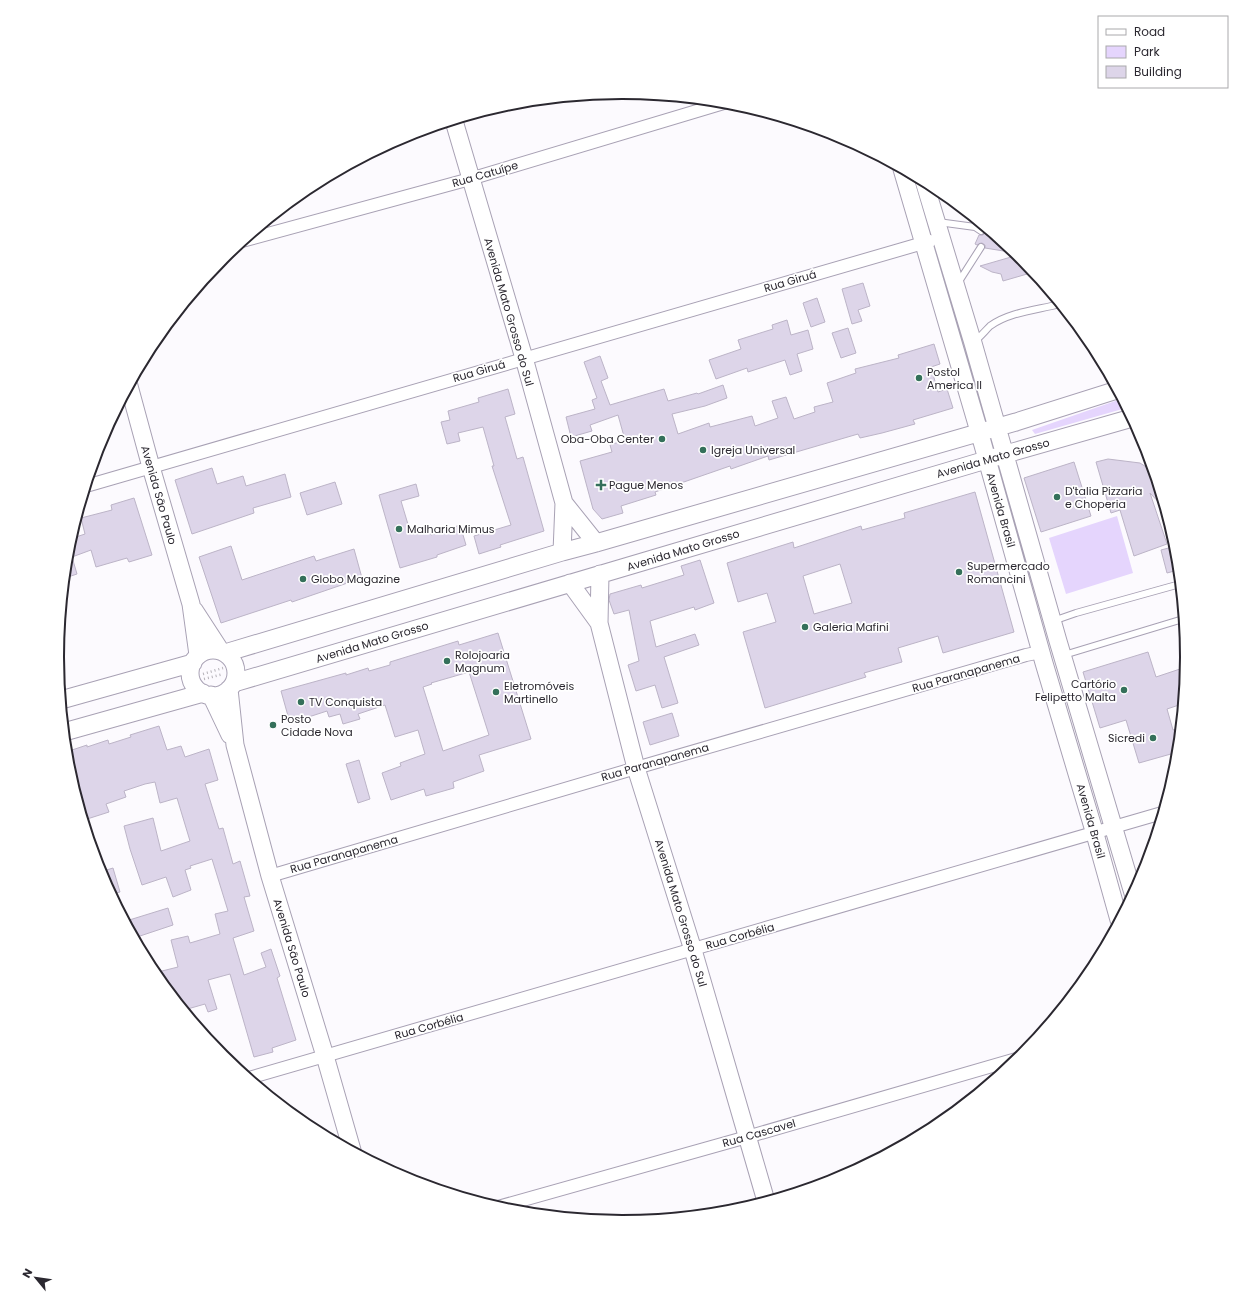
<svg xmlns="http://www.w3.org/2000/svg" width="1244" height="1314" font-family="Poppins,sans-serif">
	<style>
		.green { fill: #e5d5fd }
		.building { fill: #ddd5e9; stroke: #bcb4c7; fill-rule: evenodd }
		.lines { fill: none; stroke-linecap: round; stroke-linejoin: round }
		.lane-casing { stroke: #a8a1b4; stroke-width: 8 }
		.street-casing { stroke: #a8a1b4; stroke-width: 14 }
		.secondary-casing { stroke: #a8a1b4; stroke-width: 19 }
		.path { stroke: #b4b1b7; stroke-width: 2.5; stroke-dasharray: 1 3; stroke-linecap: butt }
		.lane { stroke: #fff; stroke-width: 6 }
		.street { stroke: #fff; stroke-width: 12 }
		.secondary { stroke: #fff; stroke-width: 17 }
		.poi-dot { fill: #34705a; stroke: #fff; stroke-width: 1.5 }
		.labels { text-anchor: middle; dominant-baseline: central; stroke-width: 3.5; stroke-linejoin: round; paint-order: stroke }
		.street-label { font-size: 11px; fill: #2b2830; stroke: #fff }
		.poi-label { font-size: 11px; fill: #2b2830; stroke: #fff; text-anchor: start }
		.rim { fill: none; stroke: #2b2830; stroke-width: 2 }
	</style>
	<rect width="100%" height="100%" fill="#fcfafe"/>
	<path class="green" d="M1121 399 1126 408 1035 434 1032 430Z
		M1117 516 1133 573 1066 594 1049 538Z"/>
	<path class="building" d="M983 226 998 238 1016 253 985 248V245L982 243 977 245 975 244 979 235H983L985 233V229Z
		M1018 255 1034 272 1003 281 1001 274 992 272 980 266Z
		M863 283 870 306 858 310 862 321 852 324 842 289Z
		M817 298 825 322 811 327 803 303Z
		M787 320 791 335 808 330 813 349 797 354 802 371 790 375 785 360 748 372 747 368 716 379 709 360 741 349 738 340 773 329 772 325Z
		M848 328 856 353 841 358 832 333Z
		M934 344 940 364 931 367 938 392 947 389 953 408 913 420 915 424 882 433 860 438 858 434 769 460 768 456 731 469 730 466 655 492 656 495 621 506 623 513 602 519 593 509 580 461 612 452 610 445 625 440 618 415 590 425 592 431 571 437 566 417 595 409 592 400 597 398 584 362 600 356 608 378 601 381 610 405 664 389 668 401 697 393 698 394 723 385 727 398 705 406 672 414 678 434 709 423 710 427 752 416 755 426 778 418 772 401 786 397 794 419 815 412 814 407 833 402 827 383 856 373 855 369 899 358 898 355Z
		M508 389 515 414 505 417 517 459 523 457 544 531 500 545 501 547 479 554 474 536 511 525 492 466H494L483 427 458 433 460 441 447 444 441 422 450 420 448 411 479 402 478 398Z
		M1108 459 1140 463 1154 472 1164 508 1150 493 1167 544 1134 556 1120 510 1111 513 1096 462Z
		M1074 462 1091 516 1041 532 1024 478Z
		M212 468 217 484 243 476 246 486 285 474 291 497 253 508 254 513 192 534 175 480Z
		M335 482 342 504 307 515 300 493Z
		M416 484 419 496 401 501 410 531 428 526 431 535 460 525 466 545 437 555V557L400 568 379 495Z
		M975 492 1014 632 943 653 938 636 898 648 902 662 864 673 866 677 765 708 743 632 776 622 767 593 738 602 727 563 793 542 794 548 861 526 862 530 905 518 904 513ZM840 564 852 603 814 614 803 576Z
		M134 498 152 555 129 562 127 558 96 567 91 550 72 557 77 574 65 578 68 547 70 539 85 534 81 518 112 510 111 505Z
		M231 546 242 580 314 556 316 561 354 549 362 578 292 602 291 600 221 623 199 557Z
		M1176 546 1178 570 1167 573 1161 550Z
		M700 560 714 603 695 610 694 607 650 621 656 647 695 634 699 645 664 657 678 703 662 708 655 685 636 691 628 665 639 661 629 610 614 614 609 600 610 594 641 585 642 588 684 575 681 566Z
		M498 633 531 739 479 755 484 771 453 782 454 788 426 796 424 789 391 800 382 773 401 766 400 763 425 754 418 730 395 737 385 705 358 714 360 719 343 724 340 714 329 717 327 711 290 723 281 691 346 673V675L368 668 369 671 390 665V662L458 641 459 645ZM469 672 489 735 443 751 423 687 432 684 431 683Z
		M1148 652 1156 677 1186 667 1182 704 1167 709 1173 730 1180 728 1178 752 1139 763 1126 720 1100 728 1083 672Z
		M672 713 679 736 650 745 643 722Z
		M159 726 167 750 181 746 185 757 209 749 218 780 205 784 219 829 223 828 233 864 240 861 250 896 244 897 254 931 233 938 244 975 266 967 261 953 271 949 280 976 277 978 296 1040 272 1048 273 1052 254 1057 230 974 208 980 217 1009 208 1012 205 1004 184 1010 154 973 178 967 171 940 188 936 190 943 220 934 215 914 228 911 212 859 190 866 191 868 185 870 191 890 173 897 166 877 142 885 130 849 124 826 153 818 161 851 190 841 177 798 160 803 155 782 145 784 124 791 126 797 106 804 109 812 84 820 68 767 66 752 87 745V747L108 740 109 744 131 737 130 735Z
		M359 760 370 799 358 803 346 764Z
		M113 868 120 892 111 894 100 872Z
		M168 908 173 925 134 938 126 921Z"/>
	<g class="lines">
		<g class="lane-casing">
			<path id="lane" d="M938 222 975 227 981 231
				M958 283 981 247
				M974 342C980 337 985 331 990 326 1009 312 1037 310 1060 304
				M1053 621 1076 613 1180 584
				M1064 655 1183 619"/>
		</g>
		<g class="street-casing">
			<path id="street" d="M242 241 470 179 727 102
				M86 486 930 241
				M270 876 636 768 1026 655 1041 652
				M249 1078 1162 813
				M498 1207 747 1137 1020 1058"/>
		</g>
		<g class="secondary-casing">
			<path id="secondary" d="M454 121 524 358 564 503 562 552
				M902 169 981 438 1044 663 1095 834 1119 920
				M924 181 973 343 1058 641 1133 893
				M129 386 151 467 191 604 198 655
				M564 503 596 543
				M600 574 599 623 636 768 693 950 766 1201
				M570 583 599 623
				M194 610 220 650
				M190 673a23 23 0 1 1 46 0a23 23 0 1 1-46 0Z
				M225 653 562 552 596 543 1016 422 1117 390
				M234 683 1013 452 1132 418
				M229 689 235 745 270 876 325 1056 352 1150
				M211 695 230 735
				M61 700 193 663
				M64 732 203 693"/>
		</g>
		<path class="path" d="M203 674 223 668
			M204 679 223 674"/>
		<use href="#lane" class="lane"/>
		<use href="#street" class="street"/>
		<use href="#secondary" class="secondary"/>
	</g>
	<g class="poi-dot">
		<circle cx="919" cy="378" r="4"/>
		<circle cx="662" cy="439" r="4"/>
		<circle cx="703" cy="450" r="4"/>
		<path d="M599 479h4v4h4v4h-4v4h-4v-4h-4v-4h4z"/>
		<circle cx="1057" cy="497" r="4"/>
		<circle cx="399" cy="529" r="4"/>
		<circle cx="959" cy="572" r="4"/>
		<circle cx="303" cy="579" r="4"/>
		<circle cx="805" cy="627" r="4"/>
		<circle cx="447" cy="661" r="4"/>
		<circle cx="1124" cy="690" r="4"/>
		<circle cx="496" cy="692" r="4"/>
		<circle cx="301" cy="702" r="4"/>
		<circle cx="273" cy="725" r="4"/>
		<circle cx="1153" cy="738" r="4"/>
	</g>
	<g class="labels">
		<g class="street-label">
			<text transform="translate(485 174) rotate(-16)">Rua Catuípe</text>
			<text transform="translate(790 281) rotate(-16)">Rua Giruá</text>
			<text transform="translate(509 312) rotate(74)">Avenida Mato Grosso do Sul</text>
			<text transform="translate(479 371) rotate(-16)">Rua Giruá</text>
			<text transform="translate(993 458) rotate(-16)">Avenida Mato Grosso</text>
			<text transform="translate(159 495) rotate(74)">Avenida São Paulo</text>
			<text transform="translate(1001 510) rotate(74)">Avenida Brasil</text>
			<text transform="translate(683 550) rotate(-17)">Avenida Mato Grosso</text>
			<text transform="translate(372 642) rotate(-17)">Avenida Mato Grosso</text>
			<text transform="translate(966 673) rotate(-16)">Rua Paranapanema</text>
			<text transform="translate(655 762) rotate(-16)">Rua Paranapanema</text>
			<text transform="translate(1091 821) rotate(74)">Avenida Brasil</text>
			<text transform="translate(344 854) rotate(-16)">Rua Paranapanema</text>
			<text transform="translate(681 913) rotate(73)">Avenida Mato Grosso do Sul</text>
			<text transform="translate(740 936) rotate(-16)">Rua Corbélia</text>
			<text transform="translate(292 948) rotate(73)">Avenida São Paulo</text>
			<text transform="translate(429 1026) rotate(-16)">Rua Corbélia</text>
			<text transform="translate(759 1133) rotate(-16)">Rua Cascavel</text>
		</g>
		<g class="poi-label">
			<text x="927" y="372">Postol<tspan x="927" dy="13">America II</tspan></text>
			<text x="654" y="439" text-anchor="end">Oba-Oba Center</text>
			<text x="711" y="450">Igreja Universal</text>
			<text x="609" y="485">Pague Menos</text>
			<text x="1065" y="491">D'talia Pizzaria<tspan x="1065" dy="13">e Choperia</tspan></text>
			<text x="407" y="529">Malharia Mimus</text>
			<text x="967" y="566">Supermercado<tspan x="967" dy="13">Romancini</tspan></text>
			<text x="311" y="579">Globo Magazine</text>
			<text x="813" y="627">Galeria Mafini</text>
			<text x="455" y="655">Rolojoaria<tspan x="455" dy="13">Magnum</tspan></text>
			<text x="1116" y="684" text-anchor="end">Cartório<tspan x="1116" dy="13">Felipetto Malta</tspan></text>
			<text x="504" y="686">Eletromóveis<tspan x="504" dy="13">Martinello</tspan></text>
			<text x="309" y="702">TV Conquista</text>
			<text x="281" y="719">Posto<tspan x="281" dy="13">Cidade Nova</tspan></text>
			<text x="1145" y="738" text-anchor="end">Sicredi</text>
		</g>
	</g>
	<path d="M0 0H1244V1314H0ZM64 657a558 558 0 1 1 1116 0a558 558 0 1 1-1116 0Z" fill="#fff" fill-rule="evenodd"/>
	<path class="rim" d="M64 657a558 558 0 1 1 1116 0a558 558 0 1 1-1116 0Z"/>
	<rect x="1098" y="16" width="130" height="72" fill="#ffffff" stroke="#aaa9ac"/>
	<rect x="1106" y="29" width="20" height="6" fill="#ffffff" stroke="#aaa9ac"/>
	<text x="1134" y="36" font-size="12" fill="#2b2830">Road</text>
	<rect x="1106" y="46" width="20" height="12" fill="#e5d5fd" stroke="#aaa9ac"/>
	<text x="1134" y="56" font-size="12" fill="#2b2830">Park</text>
	<rect x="1106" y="66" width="20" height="12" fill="#ddd5e9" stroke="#aaa9ac"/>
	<text x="1134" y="76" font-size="12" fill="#2b2830">Building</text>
	<g transform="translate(36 1278) rotate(299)" stroke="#ffffff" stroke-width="3" paint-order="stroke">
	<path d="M0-3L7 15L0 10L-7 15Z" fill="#2b2830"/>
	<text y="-6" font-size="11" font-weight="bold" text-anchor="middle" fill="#2b2830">N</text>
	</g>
</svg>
